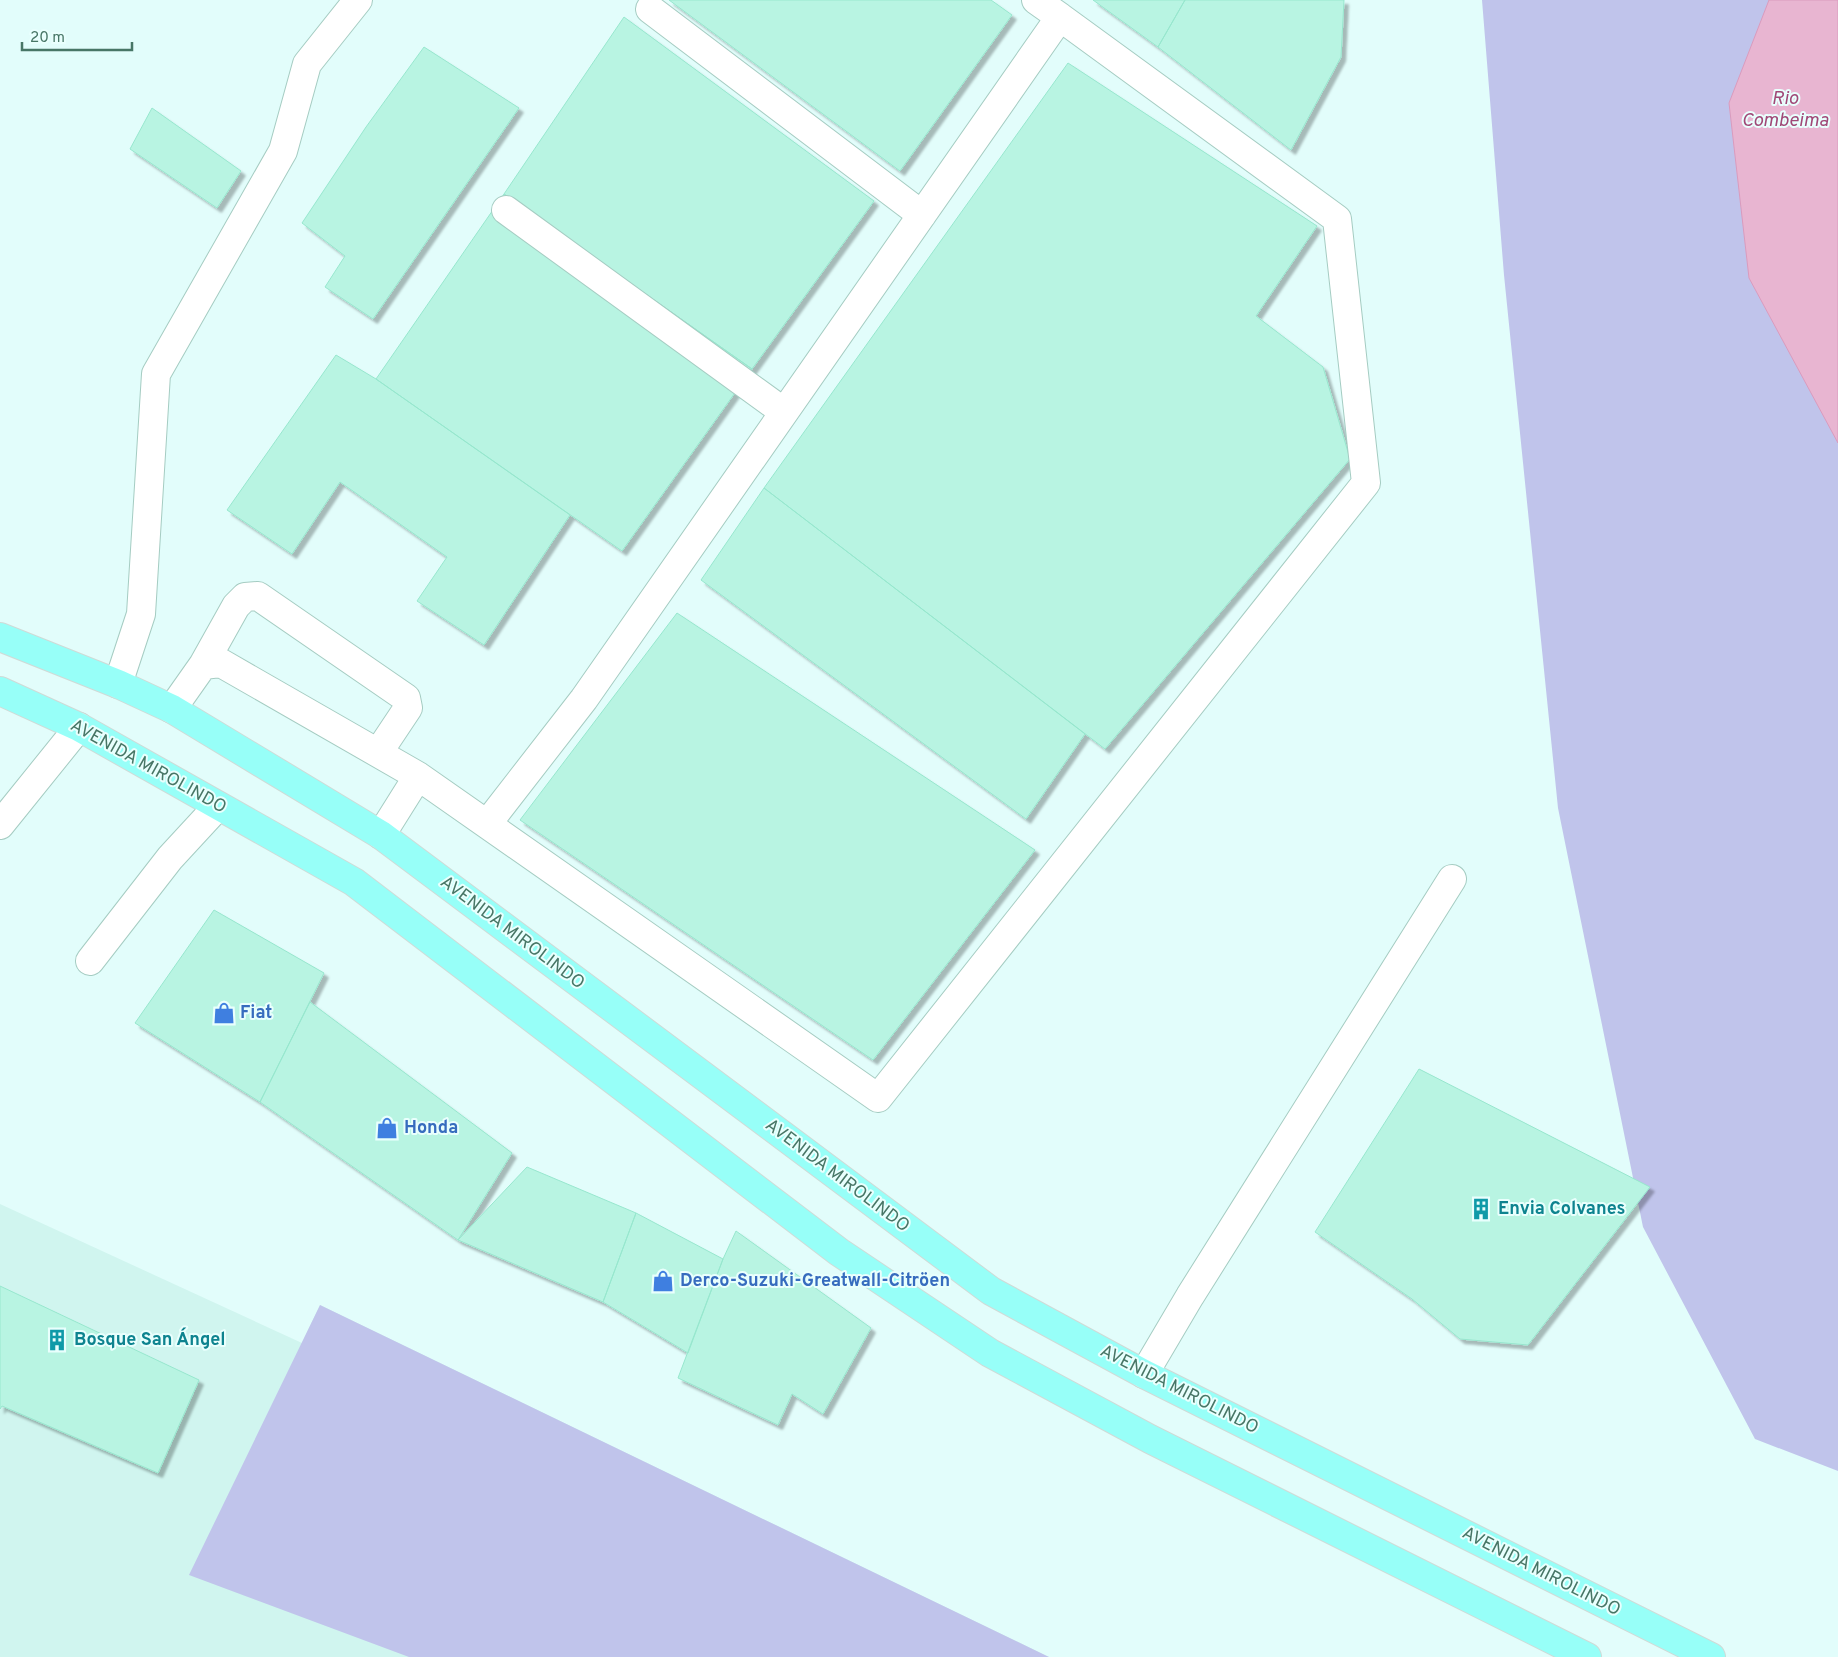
<svg xmlns="http://www.w3.org/2000/svg" width="1838" height="1657" font-family="Overpass,sans-serif">
	<style>
		.residential { fill: #d0f5ef }
		.green { fill: #c0c4eb }
		.water { fill: #e8b5d1; stroke: #da9bbd }
		.building { fill: #b8f4e2; stroke: #97e7ce; filter: url(#shadow) }
		.lines { fill: none; stroke-linecap: round; stroke-linejoin: round }
		.minor-casing { stroke: #a5ccc2; stroke-width: 30 }
		.major-casing { stroke: #cfdbd7; stroke-width: 30 }
		.minor { stroke: #fff; stroke-width: 28 }
		.major { stroke: #97fff8; stroke-width: 28 }
		.labels { text-anchor: middle; dominant-baseline: central; stroke-width: 4; stroke-linejoin: round; paint-order: stroke }
		.street-label { font-size: 18px; fill: #477666; stroke: #e9fffd }
		.shop-label { font-size: 18px; font-weight: bold; fill: #366cbe; stroke: #e9fffd; text-anchor: start }
		.culture-label { font-size: 18px; font-weight: bold; fill: #0d838f; stroke: #e9fffd; text-anchor: start }
		.water-label { font-size: 19px; font-style: italic; fill: #a04877; stroke: #e9fffd }
	</style>
	<defs>
		<filter id="shadow"><feDropShadow dx="4.5" dy="4.5" stdDeviation="1" flood-color="#0004"/></filter>
	</defs>
	<rect width="100%" height="100%" fill="#e2fdfb"/>
	<path class="residential" d="M0 1204 302 1343 320 1305 1049 1657H0Z"/>
	<path class="green" d="M1482 0H1838V1471L1755 1439 1643 1227 1558 808 1504 275Z
		M320 1305 1049 1657H409L189 1575Z"/>
	<path class="water" d="M1769 0H1838V443L1749 278 1729 103Z"/>
	<path class="building" d="M669 0H991L1012 15 900 171Z
		M1093 0H1185L1158 47Z
		M1185 0H1344L1341 57 1291 150 1158 47Z
		M624 17 874 201 752 369 504 194Z
		M424 47 519 108 373 319 325 287 345 256 302 223 366 127Z
		M1068 63 1317 226 1256 316 1323 367 1350 459 1105 749 764 488Z
		M152 108 241 171 217 208 130 149Z
		M504 194 752 369 622 551 376 379Z
		M336 355 376 379 570 515 484 645 417 601 447 557 340 482 292 554 227 510Z
		M764 488 1085 734 1026 819 701 580Z
		M677 613 1035 850 873 1060 520 820Z
		M214 910 324 973 260 1102 135 1023Z
		M310 1002 512 1153 458 1240 260 1102Z
		M1419 1069 1650 1187 1528 1345 1460 1339 1412 1299 1315 1232Z
		M527 1167 636 1213 603 1302 458 1240Z
		M636 1213 723 1259 688 1353 603 1302Z
		M736 1231 871 1328 823 1414 792 1394 778 1425 678 1378 723 1259Z
		M0 1286 199 1380 158 1473 2 1406 0 1409Z"/>
	<g class="lines">
		<g class="minor-casing">
			<path id="minor" d="M650 9 922 215
				M506 210 784 412
				M203 665 236 606 245 597 258 596 406 698 408 708 378 753
				M118 684 141 614 156 374 283 151 307 64 358 0
				M172 709 203 665 221 663 418 776 878 1098 1366 483 1337 219 1060 17
				M487 824 584 699 1060 17 1036 0
				M0 825 79 727
				M381 835 418 776
				M90 961 170 858 218 806
				M1144 1374 1190 1296 1452 879"/>
		</g>
		<g class="major-casing">
			<path id="major" d="M0 637 118 684 172 709 381 835 991 1291 1144 1374 1711 1657
				M0 691 79 727 354 882 839 1252 990 1353 1150 1439 1587 1657"/>
		</g>
		<use href="#minor" class="minor"/>
		<use href="#major" class="major"/>
	</g>
	<defs>
		<g id="shop-bare" transform="scale(1.725)"><path d="M-5-2.5h2.3a2.7 3.5 0 0 1 5.4 0H5L5.5 6h-11ZM-1.5-2.5h3a1.5 2.3 0 0 0-3 0Z" fill="#3f7fe0" stroke="#e9fffd" stroke-width="2.5" paint-order="stroke"/></g>
		<g id="building-bare" transform="scale(1.725)"><path d="M-4-6H4V6H1V3H-1V6H-4ZM-2.5-4.3h1.7v1.8h-1.7ZM.8-4.3h1.7v1.8H.8ZM-2.5-1h1.7V.8h-1.7ZM.8-1h1.7V.8H.8Z" fill="#0f9aa8" stroke="#e9fffd" stroke-width="2.5" paint-order="stroke"/></g>
	</defs>
	<g fill-rule="evenodd">
		<use href="#shop-bare" x="224" y="1013"/>
		<use href="#shop-bare" x="387" y="1128"/>
		<use href="#building-bare" x="1481" y="1209"/>
		<use href="#shop-bare" x="663" y="1281"/>
		<use href="#building-bare" x="57" y="1340"/>
	</g>
	<g class="labels">
		<g class="street-label">
			<text transform="translate(148 767) rotate(29)">AVENIDA MIROLINDO</text>
			<text transform="translate(512 933) rotate(37)">AVENIDA MIROLINDO</text>
			<text transform="translate(837 1176) rotate(37)">AVENIDA MIROLINDO</text>
			<text transform="translate(1179 1390) rotate(27)">AVENIDA MIROLINDO</text>
			<text transform="translate(1541 1572) rotate(27)">AVENIDA MIROLINDO</text>
		</g>
		<g class="shop-label">
			<text x="240" y="1013">Fiat</text>
			<text x="404" y="1128">Honda</text>
			<text x="680" y="1281">Derco-Suzuki-Greatwall-Citröen</text>
		</g>
		<g class="culture-label">
			<text x="1498" y="1209">Envia Colvanes</text>
			<text x="74" y="1340">Bosque San Ángel</text>
		</g>
		<g class="water-label">
			<text x="1785" y="99">Rio<tspan x="1785" dy="22">Combeima</tspan></text>
		</g>
	</g>
	<path d="M22 42v8h110v-8" fill="none" stroke="#477666" stroke-width="2.5"/>
	<text x="30" y="42" font-size="15" fill="#477666" stroke="#e9fffd" stroke-width="4" paint-order="stroke">20 m</text>
</svg>
